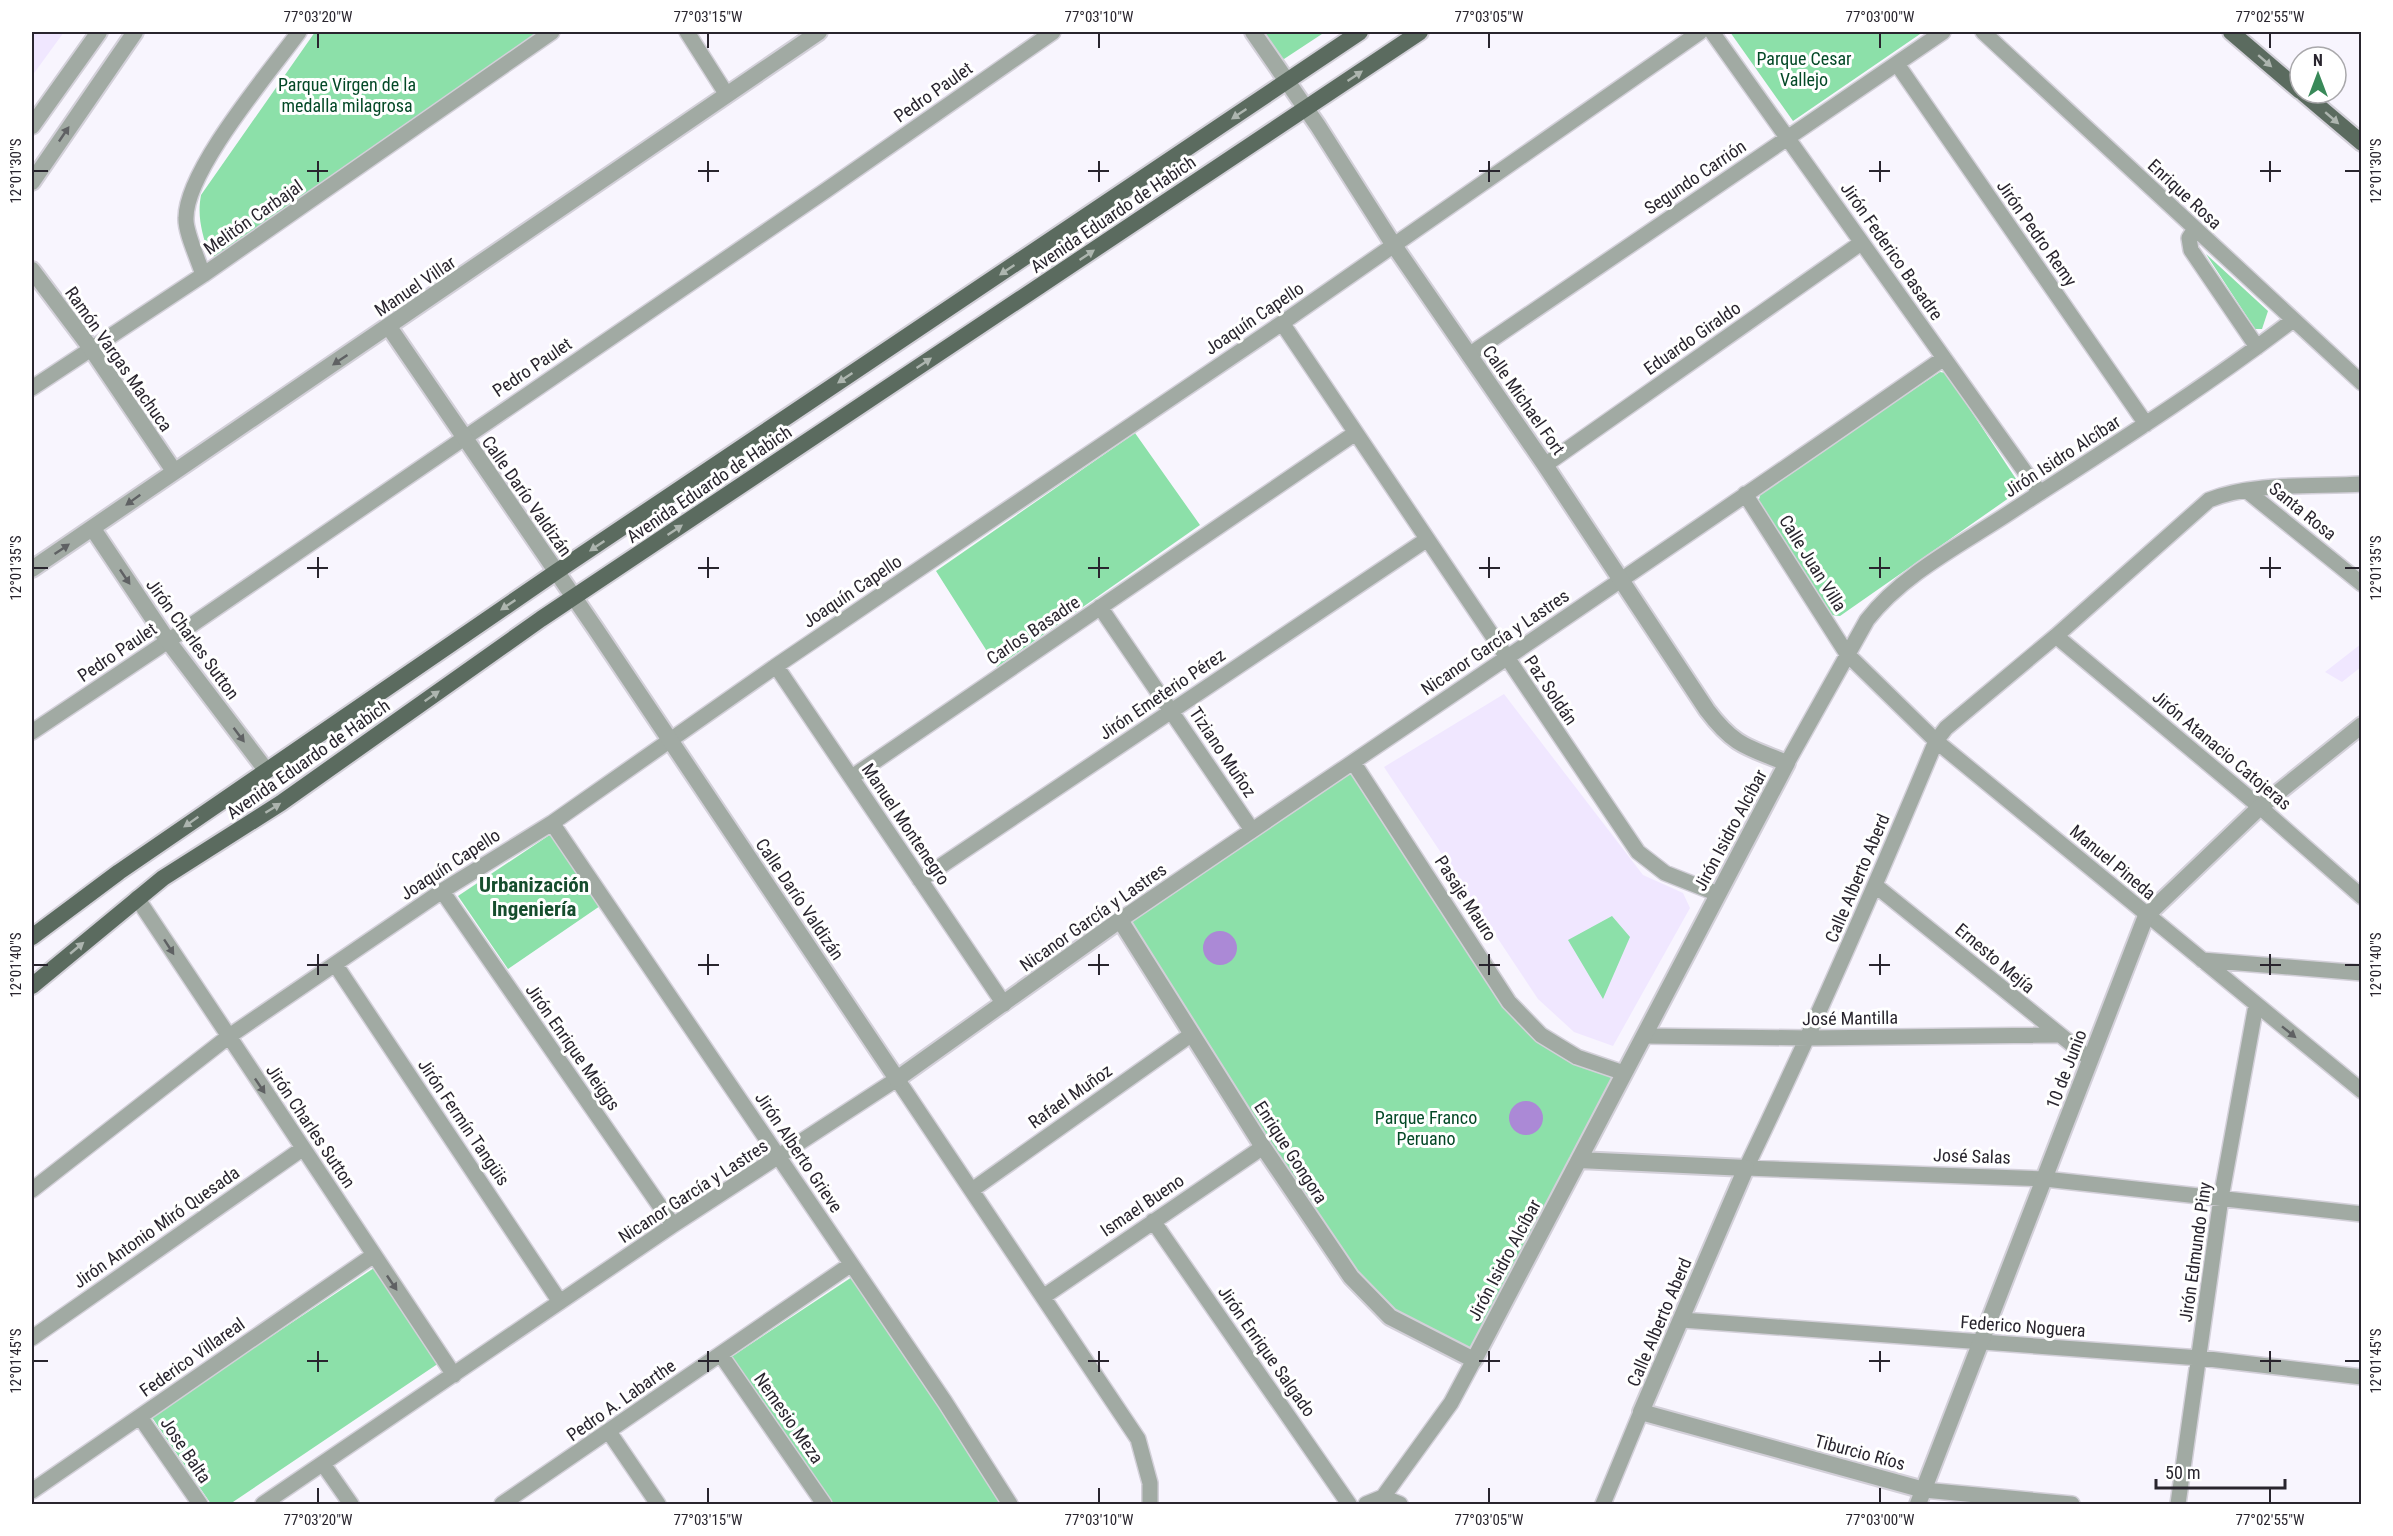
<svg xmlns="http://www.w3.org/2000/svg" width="2393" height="1536" font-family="'Roboto Condensed',sans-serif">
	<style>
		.built { fill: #f0e7ff }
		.green { fill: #8ce0a9 }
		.water { fill: #ab89d6 }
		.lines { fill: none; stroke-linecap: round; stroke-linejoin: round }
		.minor-casing { stroke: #d3d0d9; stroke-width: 18 }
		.tertiary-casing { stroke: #d3d0d9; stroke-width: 20 }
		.primary-casing { stroke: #d3d0d9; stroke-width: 20 }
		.minor { stroke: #a1aaa3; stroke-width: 15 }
		.tertiary { stroke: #a1aaa3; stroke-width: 16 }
		.primary { stroke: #5b6b5f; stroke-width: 16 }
		.oneway { fill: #adb5af }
		.oneway2 { fill: #5f6163 }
		.ticks { fill: none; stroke: #29252e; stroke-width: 2 }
		.labels { text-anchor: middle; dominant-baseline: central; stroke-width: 6; stroke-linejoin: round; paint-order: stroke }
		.park-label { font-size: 18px; fill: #044927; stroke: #fff }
		.street-label { font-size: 18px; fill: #29252e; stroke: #fff }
		.quarter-label { font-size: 21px; font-weight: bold; fill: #154d2d; stroke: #fff }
		.neatline { fill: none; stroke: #29252e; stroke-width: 2 }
		.ticks-label { font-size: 15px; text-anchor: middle; fill: #29252e }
	</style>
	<rect width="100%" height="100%" fill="#f8f5fe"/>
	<path class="built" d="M32 32H64L32 76Z
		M2361 644V667L2342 682 2325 672Z
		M1504 694 1643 875 1683 893 1690 908 1613 1046 1574 1032 1538 999 1384 767Z"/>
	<path class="green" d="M315 32H548L219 258 209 255C202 233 197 217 201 195Z
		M1260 32H1325L1284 59 1277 56Z
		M1730 32H1923L1793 121Z
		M2206 254 2268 311 2262 329H2255Z
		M1940 372 1946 373 2020 485 2016 493 1840 616 1831 615 1758 504 1761 491Z
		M1135 433 1200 525 997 667 936 571Z
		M1353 762 1541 1035 1624 1073 1474 1360 1364 1293 1120 920Z
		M551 834 600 906 508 969 458 896Z
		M1612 916 1630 937 1603 999 1568 940Z
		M374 1268 439 1363 230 1504H211L151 1416Z
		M852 1277 1007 1504H832L731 1357Z"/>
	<path class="water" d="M1203 948a17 17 0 1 1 34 0a17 17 0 1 1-34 0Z
		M1509 1118a17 17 0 1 1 34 0a17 17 0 1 1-34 0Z"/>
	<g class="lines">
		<g class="minor-casing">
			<path id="minor" d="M687 32 727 95
				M1712 32 2040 493
				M1983 32 2362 383
				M1897 64 2146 424
				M2195 229 2189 238 2191 250 2257 347
				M203 275C199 261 185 232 186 218 186 170 269 73 299 32
				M1282 323 1638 852 1665 873 1718 894
				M1469 355 1943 32
				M32 388 203 275 552 32
				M1545 465 1861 243
				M2362 484C2315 487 2253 482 2209 500L2056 636 1946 728 1936 741C1876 885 1814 1027 1746 1168L2045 1179 2362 1214
				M2247 491 2362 584
				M1745 494 1847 654 1936 741 2362 1091
				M1100 607 1252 830
				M2056 636 2260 807 2362 897
				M776 666 1004 1004
				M32 732 168 641 825 191 1053 32
				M1353 762 1509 1002 1541 1035 1577 1057 1624 1073
				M1787 763 1867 620C1903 573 1966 542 2015 509 2109 448 2204 388 2293 320
				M852 777 1354 434
				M552 823 945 1402 1010 1504
				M920 880 1426 540
				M1876 886 2090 1059
				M442 891 673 1225
				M137 898 454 1375
				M1120 920C1395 733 1671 548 1944 358
				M2202 960 2362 973
				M335 964 560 1302
				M1644 1036 1809 1038 2057 1035
				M32 1190 228 1037 442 891 552 823 776 666 1282 323 1700 32
				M972 1190 1192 1034
				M1153 1221 1349 1504
				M1043 1297 1263 1147
				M1682 1320 2200 1358 2362 1377
				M32 1338 302 1149
				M721 1355 824 1504
				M140 1417 200 1504
				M609 1432 658 1504
				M323 1464 351 1504
				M1924 1490 2072 1504
				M32 1491 374 1255
				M1383 1497 1400 1504
				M263 1504 673 1225 897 1079 1138 1439 1150 1483V1504
				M502 1504 850 1265
				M1366 1504 1383 1497 1451 1403 1474 1360
				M1603 1504 1641 1412
				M2178 1504 2221 1198 2256 1005"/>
		</g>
		<g class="tertiary-casing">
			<path id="tertiary" d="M32 126 99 32
				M32 182 135 32
				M32 270 90 347 174 471
				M389 327 595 628 897 1079 1120 920 1263 1147 1351 1277 1390 1317 1474 1360 1787 763C1747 747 1734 746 1707 710L1545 465 1393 244 1318 126 1253 32
				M93 529 168 641 266 770
				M32 569 819 32
				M1579 1160 1746 1168 1641 1412 1924 1490
				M1918 1504 2146 916 2260 807 2362 725"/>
		</g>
		<g class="primary-casing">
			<path id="primary" d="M2231 32 2300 91
				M2303 93 2362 143
				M32 937 119 872 556 572 1360 32
				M32 986 163 878 281 803 541 619 1420 32"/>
		</g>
		<use href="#minor" class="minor"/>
		<use href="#tertiary" class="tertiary"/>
		<use href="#primary" class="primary"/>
	</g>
	<defs><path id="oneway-solid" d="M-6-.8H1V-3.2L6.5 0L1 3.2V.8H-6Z" transform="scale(1.5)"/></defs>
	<g class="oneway">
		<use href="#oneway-solid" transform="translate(2265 61) rotate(41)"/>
		<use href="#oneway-solid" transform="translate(1355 76) rotate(-34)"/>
		<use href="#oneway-solid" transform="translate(1239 114) rotate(146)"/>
		<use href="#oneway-solid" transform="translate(2332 118) rotate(41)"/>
		<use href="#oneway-solid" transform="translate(1087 255) rotate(-34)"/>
		<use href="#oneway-solid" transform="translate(1007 270) rotate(146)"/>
		<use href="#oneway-solid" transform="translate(924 363) rotate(-34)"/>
		<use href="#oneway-solid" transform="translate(845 378) rotate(146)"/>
		<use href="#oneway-solid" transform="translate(675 530) rotate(-34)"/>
		<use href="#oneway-solid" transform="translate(597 546) rotate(146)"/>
		<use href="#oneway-solid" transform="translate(508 605) rotate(146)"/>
		<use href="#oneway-solid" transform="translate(432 696) rotate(-35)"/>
		<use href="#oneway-solid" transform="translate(273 808) rotate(-32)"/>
		<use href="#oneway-solid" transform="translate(191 822) rotate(145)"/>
		<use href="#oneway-solid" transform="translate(77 948) rotate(-40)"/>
	</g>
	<g class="oneway2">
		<use href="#oneway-solid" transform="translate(64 134) rotate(-56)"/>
		<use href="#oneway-solid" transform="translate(340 360) rotate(146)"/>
		<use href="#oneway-solid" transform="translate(133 500) rotate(144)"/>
		<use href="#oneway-solid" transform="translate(62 549) rotate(-34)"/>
		<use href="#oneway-solid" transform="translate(125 577) rotate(56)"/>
		<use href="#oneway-solid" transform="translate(239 735) rotate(53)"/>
		<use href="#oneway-solid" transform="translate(169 947) rotate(57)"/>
		<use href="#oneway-solid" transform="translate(2289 1032) rotate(39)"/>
		<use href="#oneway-solid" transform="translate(260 1086) rotate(56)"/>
		<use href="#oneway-solid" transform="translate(392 1283) rotate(56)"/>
	</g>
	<path class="ticks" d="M318 33V48M708 33V48M1099 33V48M1489 33V48M1880 33V48M2270 33V48M318 161V182M708 161V182M1099 161V182M1489 161V182M1880 161V182M2270 161V182M33 171H48M307 171H328M698 171H719M1088 171H1109M1479 171H1500M1869 171H1890M2260 171H2281M2345 171H2360M318 557V578M708 557V578M1099 557V578M1489 557V578M1880 557V578M2270 557V578M33 568H48M307 568H328M698 568H719M1088 568H1109M1479 568H1500M1869 568H1890M2260 568H2281M2345 568H2360M318 954V975M708 954V975M1099 954V975M1489 954V975M1880 954V975M2270 954V975M33 965H48M307 965H328M698 965H719M1088 965H1109M1479 965H1500M1869 965H1890M2260 965H2281M2345 965H2360M318 1351V1372M708 1351V1372M1099 1351V1372M1489 1351V1372M1880 1351V1372M2270 1351V1372M33 1361H48M307 1361H328M698 1361H719M1088 1361H1109M1479 1361H1500M1869 1361H1890M2260 1361H2281M2345 1361H2360M318 1488V1503M708 1488V1503M1099 1488V1503M1489 1488V1503M1880 1488V1503M2270 1488V1503"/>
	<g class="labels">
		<g class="park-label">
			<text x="1804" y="58">Parque Cesar<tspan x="1804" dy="21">Vallejo</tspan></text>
			<text x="347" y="84">Parque Virgen de la<tspan x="347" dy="21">medalla milagrosa</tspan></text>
			<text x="1426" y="1117">Parque Franco<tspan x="1426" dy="21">Peruano</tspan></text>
		</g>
		<g class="street-label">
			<text transform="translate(933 92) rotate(-35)">Pedro Paulet</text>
			<text transform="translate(1695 177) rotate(-34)">Segundo Carrión</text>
			<text transform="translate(2185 194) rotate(43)">Enrique Rosa</text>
			<text transform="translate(1113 214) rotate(-34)">Avenida Eduardo de Habich</text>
			<text transform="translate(253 217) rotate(-35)">Melitón Carbajal</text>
			<text transform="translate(2037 233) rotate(55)">Jirón Pedro Remy</text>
			<text transform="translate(1892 251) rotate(55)">Jirón Federico Basadre</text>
			<text transform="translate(415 286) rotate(-34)">Manuel Villar</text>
			<text transform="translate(1254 318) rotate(-34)">Joaquín Capello</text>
			<text transform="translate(1692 338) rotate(-35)">Eduardo Giraldo</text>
			<text transform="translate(119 359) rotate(55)">Ramón Vargas Machuca</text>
			<text transform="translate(532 367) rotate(-34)">Pedro Paulet</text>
			<text transform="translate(1524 400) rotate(55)">Calle Michael Fort</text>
			<text transform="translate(2062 456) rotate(-33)">Jirón Isidro Alcíbar</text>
			<text transform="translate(709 484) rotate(-34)">Avenida Eduardo de Habich</text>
			<text transform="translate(527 496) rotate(55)">Calle Darío Valdizán</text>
			<text transform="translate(2303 511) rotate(39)">Santa Rosa</text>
			<text transform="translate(1813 563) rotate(58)">Calle Juan Villa</text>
			<text transform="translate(852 591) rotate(-34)">Joaquín Capello</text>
			<text transform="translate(1033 630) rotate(-34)">Carlos Basadre</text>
			<text transform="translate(193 639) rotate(54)">Jirón Charles Sutton</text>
			<text transform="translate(1495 642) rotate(-34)">Nicanor García y Lastres</text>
			<text transform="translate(117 652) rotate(-34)">Pedro Paulet</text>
			<text transform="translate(1551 690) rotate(56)">Paz Soldán</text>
			<text transform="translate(1162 694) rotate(-34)">Jirón Emeterio Pérez</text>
			<text transform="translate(2222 750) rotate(40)">Jirón Atanacio Catojeras</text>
			<text transform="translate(1223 752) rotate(56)">Tiziano Muñoz</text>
			<text transform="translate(308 759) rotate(-35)">Avenida Eduardo de Habich</text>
			<text transform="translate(906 824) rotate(56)">Manuel Montenegro</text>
			<text transform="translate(1730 830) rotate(-62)">Jirón Isidro Alcíbar</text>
			<text transform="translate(2113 862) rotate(40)">Manuel Pineda</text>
			<text transform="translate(450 864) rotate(-33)">Joaquín Capello</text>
			<text transform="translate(1857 878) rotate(-67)">Calle Alberto Aberd</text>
			<text transform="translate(1466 898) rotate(57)">Pasaje Mauro</text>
			<text transform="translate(800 899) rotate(56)">Calle Darío Valdizán</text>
			<text transform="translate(1093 917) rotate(-35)">Nicanor García y Lastres</text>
			<text transform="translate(1995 958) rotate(40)">Ernesto Mejía</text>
			<text transform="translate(1850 1018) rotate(-1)">José Mantilla</text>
			<text transform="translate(573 1047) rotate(55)">Jirón Enrique Meiggs</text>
			<text transform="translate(2066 1069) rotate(-69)">10 de Junio</text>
			<text transform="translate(1070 1096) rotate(-35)">Rafael Muñoz</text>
			<text transform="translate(464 1122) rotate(56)">Jirón Fermín Tangüis</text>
			<text transform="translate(311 1126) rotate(56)">Jirón Charles Sutton</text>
			<text transform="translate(799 1152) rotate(56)">Jirón Alberto Grieve</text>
			<text transform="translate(1291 1152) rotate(57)">Enrique Gongora</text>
			<text transform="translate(1972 1156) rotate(2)">José Salas</text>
			<text transform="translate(693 1191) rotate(-33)">Nicanor García y Lastres</text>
			<text transform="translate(1142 1205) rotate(-34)">Ismael Bueno</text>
			<text transform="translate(156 1227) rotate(-35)">Jirón Antonio Miró Quesada</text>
			<text transform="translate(2195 1252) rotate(-82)">Jirón Edmundo Piny</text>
			<text transform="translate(1504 1260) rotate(-62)">Jirón Isidro Alcíbar</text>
			<text transform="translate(1659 1322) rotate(-67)">Calle Alberto Aberd</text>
			<text transform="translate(2023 1326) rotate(4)">Federico Noguera</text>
			<text transform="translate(1267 1351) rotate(55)">Jirón Enrique Salgado</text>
			<text transform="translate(192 1357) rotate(-35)">Federico Villareal</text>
			<text transform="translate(621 1400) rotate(-35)">Pedro A. Labarthe</text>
			<text transform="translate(789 1418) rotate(55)">Nemesio Meza</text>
			<text transform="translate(186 1450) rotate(56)">Jose Balta</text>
			<text transform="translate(1860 1452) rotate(15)">Tiburcio Ríos</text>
		</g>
		<g class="quarter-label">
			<text x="534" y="885">Urbanización<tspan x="534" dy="24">Ingeniería</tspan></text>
		</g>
	</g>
	<rect width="2393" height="1536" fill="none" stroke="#ffffff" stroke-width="66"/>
	<g transform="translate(2318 75)"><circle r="28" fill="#ffffff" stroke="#a9a8ab" stroke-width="1.5"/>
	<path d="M0-4.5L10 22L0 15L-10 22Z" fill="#398959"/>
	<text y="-9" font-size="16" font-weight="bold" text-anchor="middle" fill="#29252e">N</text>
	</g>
	<path d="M2156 1479v9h129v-9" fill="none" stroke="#29252e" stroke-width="3"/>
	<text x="2165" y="1479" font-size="18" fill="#29252e" stroke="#ffffff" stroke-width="4.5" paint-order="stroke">50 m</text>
	<rect x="33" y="33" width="2327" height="1470" class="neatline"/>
	<g class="ticks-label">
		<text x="318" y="22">77°03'20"W</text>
		<text x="708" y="22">77°03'15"W</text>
		<text x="1099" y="22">77°03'10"W</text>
		<text x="1489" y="22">77°03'05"W</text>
		<text x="1880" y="22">77°03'00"W</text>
		<text x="2270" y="22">77°02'55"W</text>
		<text transform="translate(16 171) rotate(-90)" y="5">12°01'30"S</text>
		<text transform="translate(2376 171) rotate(-90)" y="5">12°01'30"S</text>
		<text transform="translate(16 568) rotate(-90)" y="5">12°01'35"S</text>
		<text transform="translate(2376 568) rotate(-90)" y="5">12°01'35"S</text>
		<text transform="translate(16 965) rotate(-90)" y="5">12°01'40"S</text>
		<text transform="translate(2376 965) rotate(-90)" y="5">12°01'40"S</text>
		<text transform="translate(16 1361) rotate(-90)" y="5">12°01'45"S</text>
		<text transform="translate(2376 1361) rotate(-90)" y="5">12°01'45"S</text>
		<text x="318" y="1525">77°03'20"W</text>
		<text x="708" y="1525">77°03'15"W</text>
		<text x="1099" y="1525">77°03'10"W</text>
		<text x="1489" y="1525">77°03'05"W</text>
		<text x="1880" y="1525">77°03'00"W</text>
		<text x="2270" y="1525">77°02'55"W</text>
	</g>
</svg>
